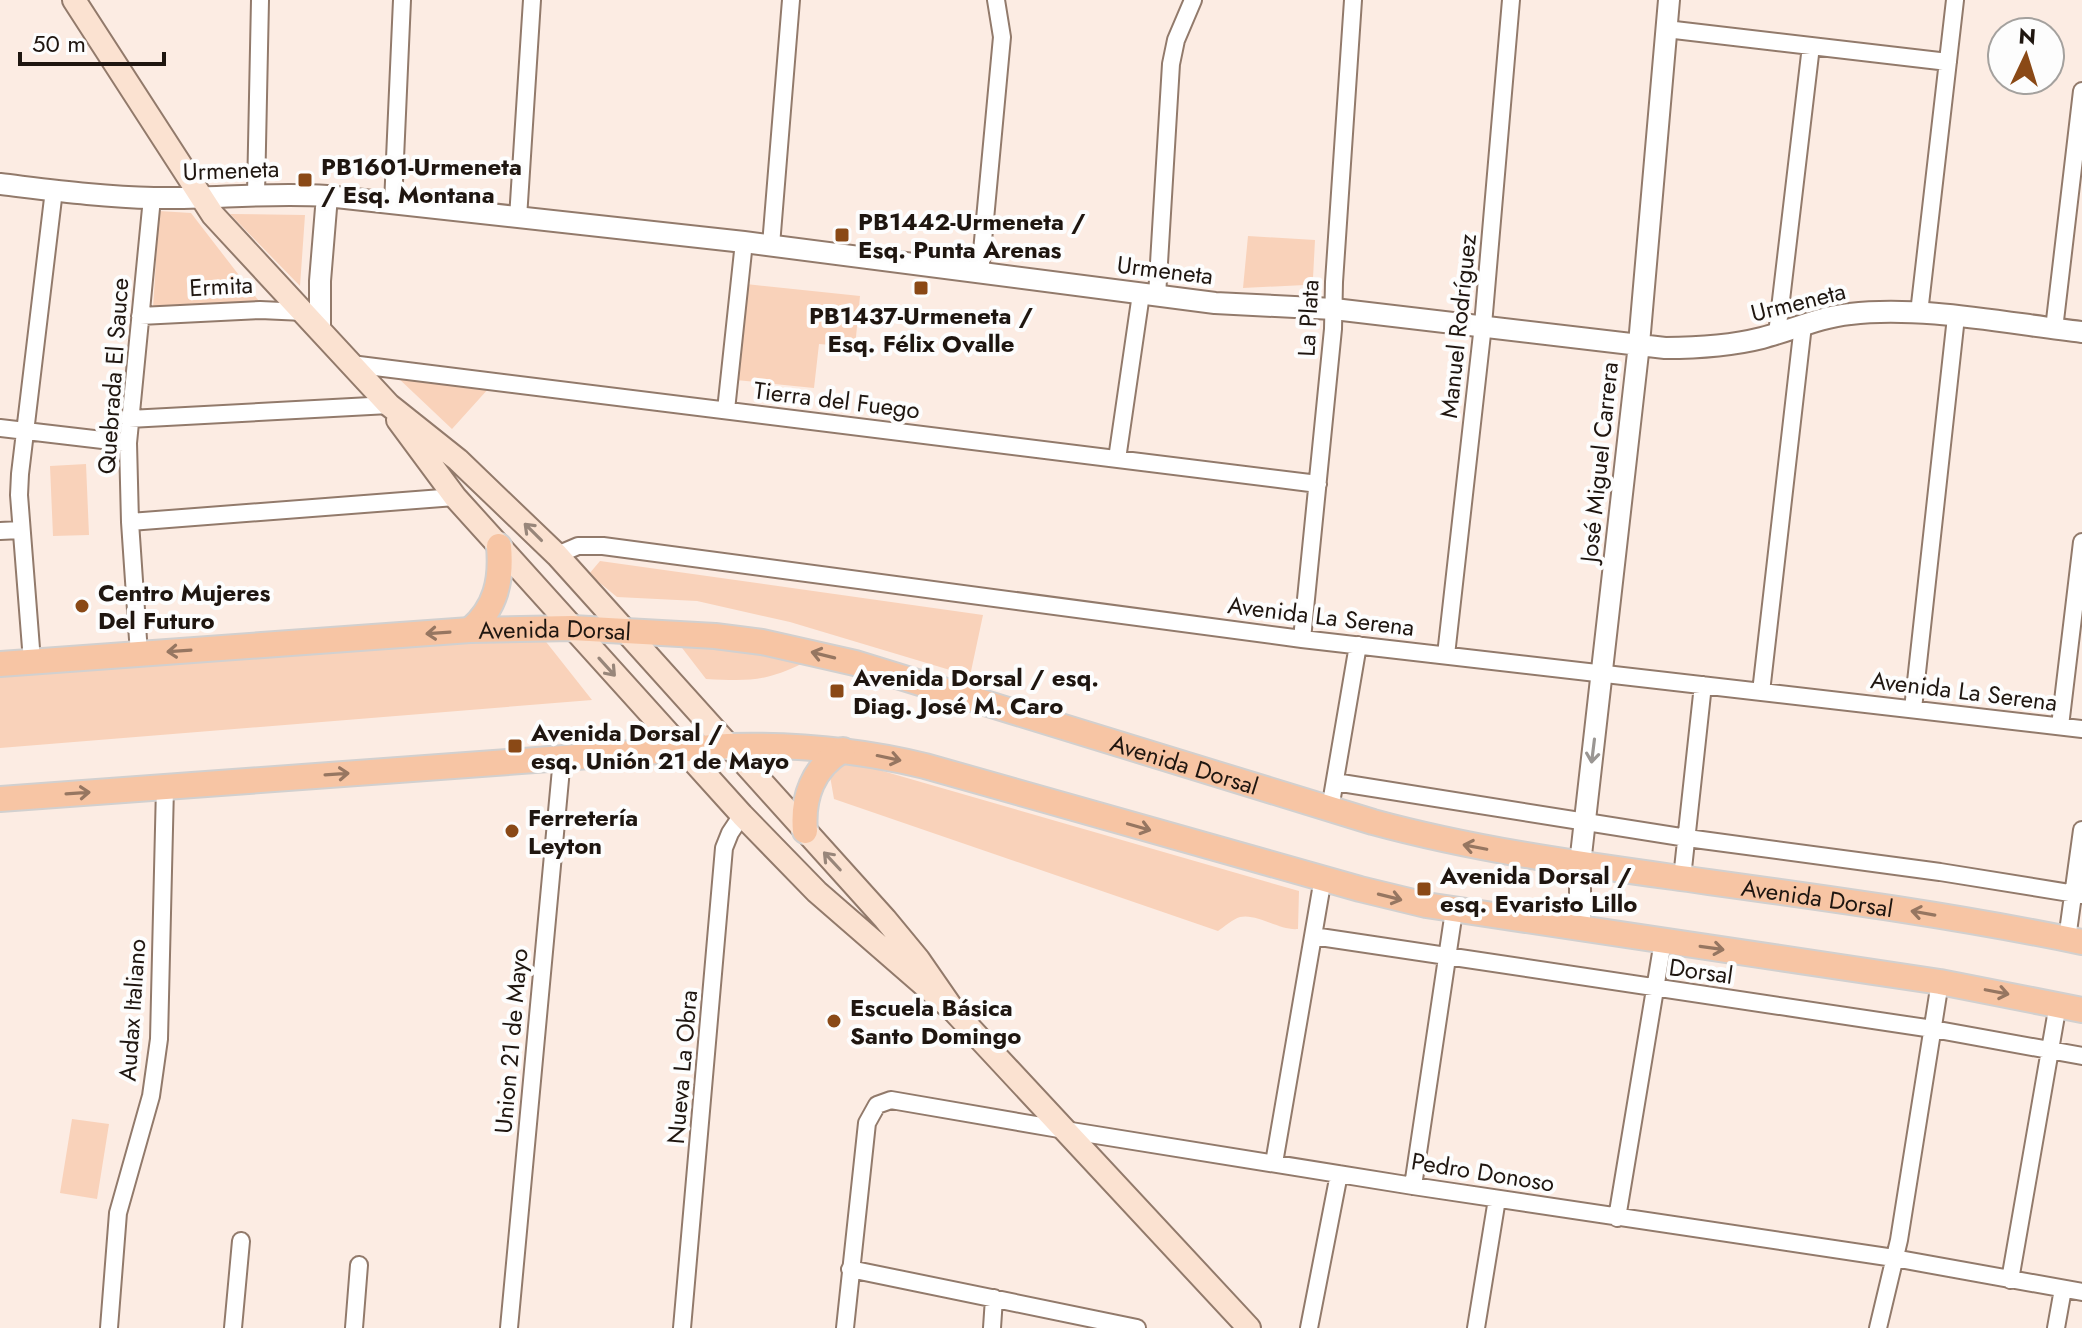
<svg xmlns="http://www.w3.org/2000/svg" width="2082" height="1328" font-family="Jost,sans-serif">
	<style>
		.green { fill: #f9d2ba }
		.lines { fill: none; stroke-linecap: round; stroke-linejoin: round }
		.minor-casing { stroke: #927a6b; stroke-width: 20 }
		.tertiary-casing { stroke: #927a6b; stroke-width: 24 }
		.secondary-casing { stroke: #927a6b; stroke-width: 26 }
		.primary-casing { stroke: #d2d0cf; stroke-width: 28 }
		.minor { stroke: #fff; stroke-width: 16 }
		.tertiary { stroke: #fff; stroke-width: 20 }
		.secondary { stroke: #fbe2d1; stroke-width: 22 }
		.primary { stroke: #f7c5a4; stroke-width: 24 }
		.oneway { stroke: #98867a }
		.oneway2 { stroke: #967661 }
		.oneway3 { stroke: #9a9693 }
		.poi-dot { fill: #8a4916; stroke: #fdfdfd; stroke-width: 3 }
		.labels { text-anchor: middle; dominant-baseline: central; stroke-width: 8; stroke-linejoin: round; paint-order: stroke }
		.poi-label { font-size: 24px; font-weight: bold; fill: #1f1610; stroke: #fdfdfd; text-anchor: start }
		.street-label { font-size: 24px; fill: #1f1610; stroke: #fdfdfd }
	</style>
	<rect width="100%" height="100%" fill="#fcece3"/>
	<path class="green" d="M159 211 191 213 262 305 153 309Z
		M230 214 305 215 300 286Z
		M1248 236 1315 240 1313 278 1305 285 1243 288Z
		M746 284 860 296 855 347 819 344 814 388 736 380Z
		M396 376 489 388 452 429Z
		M86 464 89 535 53 536 50 466Z
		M600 561 983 615 970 676 790 622 697 601 617 597 589 574Z
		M543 638 592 700 0 748V677Z
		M679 644 740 649 803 663C765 682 748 681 706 679Z
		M848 761 1299 891 1298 929C1280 931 1257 913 1240 917 1233 919 1224 927 1218 931L834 799 830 776Z
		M72 1119 109 1124 97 1199 60 1193Z"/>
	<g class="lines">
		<g class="minor-casing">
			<path id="minor" d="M1666 29 1948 62
				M256 194 260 0
				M393 204 402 0
				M518 218 532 0
				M771 245 791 0
				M980 273 1002 37 996 0
				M1157 296 1171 64 1176 40 1193 0
				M1919 313 1955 0
				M140 316 260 310 304 312
				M2054 329 2082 91
				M1777 334 1811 46
				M351 364 1318 484
				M726 410 744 242
				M129 419 389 405
				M0 428 128 443
				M1117 459 1141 294
				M130 522 455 497
				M0 531 21 530
				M557 555 578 546H603L1302 639 2082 729
				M1302 639 1333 329 1334 282 1353 0
				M139 654 130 522 128 443 152 198
				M1446 655 1483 325 1511 0
				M32 661 19 495 20 474 54 190
				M1761 692 1803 325
				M1913 709 1956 317
				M2060 726 2082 542
				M1335 782 1687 838 1940 872 2082 895
				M1330 809 1358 645
				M1682 878 1703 685
				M1313 936 1933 1029 2082 1056
				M2067 939 2082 830
				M1274 1163 1323 878
				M1413 1186 1454 911
				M1617 1218 1663 941
				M850 1269 1137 1328
				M2010 1280 2058 1004
				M109 1328 118 1213 151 1096 159 1039 165 787
				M233 1328 241 1241
				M354 1328 359 1265
				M509 1328 562 758
				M682 1328 724 848 730 833 742 815
				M845 1328 867 1123 877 1105 891 1100 1065 1130 1413 1186 1894 1258 2082 1292
				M992 1328 994 1298
				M1309 1328 1339 1174
				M1476 1328 1497 1199
				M1878 1328 1899 1240 1940 982
				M2056 1328 2063 1289"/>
		</g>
		<g class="tertiary-casing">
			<path id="tertiary" d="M0 184C51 190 102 197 154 198 212 199 269 192 327 196L744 242 1215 303 1334 309 1665 348C1698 348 1730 346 1762 338 1792 330 1820 317 1850 314 1921 305 2010 324 2082 332
				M320 330V281L327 196
				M1580 929V864L1639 344 1669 0"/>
		</g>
		<g class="secondary-casing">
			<path id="secondary" d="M74 0 213 215 389 405 458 460 557 555 885 919 918 959 954 1011
				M398 420 455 497 742 815 817 892 954 1011 1249 1328"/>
		</g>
		<g class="primary-casing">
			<g id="primary">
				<path d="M470 630C496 608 502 580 499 546"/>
				<path id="s1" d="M0 664 470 630 572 628 715 636 762 642 855 663 1373 822C1472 849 1572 863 1673 877 1810 896 1947 914 2082 942"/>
				<path d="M0 799 728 746C795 744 860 750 925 766L1360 889 1426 905 1940 982 2082 1010"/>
				<path d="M805 831C802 798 813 767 843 750"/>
			</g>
		</g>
		<use href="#minor" class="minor"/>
		<use href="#tertiary" class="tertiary"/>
		<use href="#secondary" class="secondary"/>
		<use href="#primary" class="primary"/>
	</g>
	<defs><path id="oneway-shaft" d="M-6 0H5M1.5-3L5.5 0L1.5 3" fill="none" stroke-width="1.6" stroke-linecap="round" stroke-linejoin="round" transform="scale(2)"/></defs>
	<g class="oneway">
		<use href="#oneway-shaft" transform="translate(533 532) rotate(-135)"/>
		<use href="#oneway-shaft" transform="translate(607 667) rotate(48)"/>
		<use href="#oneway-shaft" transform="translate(832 861) rotate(-133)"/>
	</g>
	<g class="oneway2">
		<use href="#oneway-shaft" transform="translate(438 633) rotate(176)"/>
		<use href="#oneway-shaft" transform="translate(179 651) rotate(176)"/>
		<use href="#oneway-shaft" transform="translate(823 655) rotate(-166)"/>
		<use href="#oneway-shaft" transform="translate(889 758) rotate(12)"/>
		<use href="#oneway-shaft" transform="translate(337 774) rotate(-4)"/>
		<use href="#oneway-shaft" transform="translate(78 793) rotate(-4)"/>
		<use href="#oneway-shaft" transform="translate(1139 827) rotate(16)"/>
		<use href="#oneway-shaft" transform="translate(1475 847) rotate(-169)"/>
		<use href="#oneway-shaft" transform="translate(1390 897) rotate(14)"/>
		<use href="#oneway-shaft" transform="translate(1923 913) rotate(-170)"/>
		<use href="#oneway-shaft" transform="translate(1712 948) rotate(8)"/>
		<use href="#oneway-shaft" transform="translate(1997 992) rotate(11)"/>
	</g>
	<use class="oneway3" href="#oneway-shaft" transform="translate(1593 751) rotate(97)"/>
	<g class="poi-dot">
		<rect x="297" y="172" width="16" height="16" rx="4"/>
		<rect x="834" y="227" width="16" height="16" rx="4"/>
		<rect x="913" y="280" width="16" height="16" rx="4"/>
		<circle cx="82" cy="606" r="8"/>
		<rect x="829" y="683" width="16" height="16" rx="4"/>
		<rect x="507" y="738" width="16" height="16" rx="4"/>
		<circle cx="512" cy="831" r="8"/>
		<rect x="1416" y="881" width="16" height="16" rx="4"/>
		<circle cx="834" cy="1021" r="8"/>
	</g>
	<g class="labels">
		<g class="poi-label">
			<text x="321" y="166">PB1601-Urmeneta<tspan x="321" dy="28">/ Esq. Montana</tspan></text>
			<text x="858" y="221">PB1442-Urmeneta /<tspan x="858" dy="28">Esq. Punta Arenas</tspan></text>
			<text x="921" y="315" text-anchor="middle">PB1437-Urmeneta /<tspan x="921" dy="28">Esq. Félix Ovalle</tspan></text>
			<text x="98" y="592">Centro Mujeres<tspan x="98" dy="28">Del Futuro</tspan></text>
			<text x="853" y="677">Avenida Dorsal / esq.<tspan x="853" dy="28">Diag. José M. Caro</tspan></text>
			<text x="531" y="732">Avenida Dorsal /<tspan x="531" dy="28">esq. Unión 21 de Mayo</tspan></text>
			<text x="528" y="817">Ferretería<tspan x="528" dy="28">Leyton</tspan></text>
			<text x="1440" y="875">Avenida Dorsal /<tspan x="1440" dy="28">esq. Evaristo Lillo</tspan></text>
			<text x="850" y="1007">Escuela Básica<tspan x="850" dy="28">Santo Domingo</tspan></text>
		</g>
		<g class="street-label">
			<text transform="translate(231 170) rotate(-2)">Urmeneta</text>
			<text transform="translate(1165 270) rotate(7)">Urmeneta</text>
			<text transform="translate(221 286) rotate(-3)">Ermita</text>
			<text transform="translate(1798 302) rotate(-14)">Urmeneta</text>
			<text transform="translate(1308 318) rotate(-87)">La Plata</text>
			<text transform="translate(1458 326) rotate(-84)">Manuel Rodríguez</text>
			<text transform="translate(113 376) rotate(-86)">Quebrada El Sauce</text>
			<text transform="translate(837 400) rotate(7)">Tierra del Fuego</text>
			<text transform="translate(1599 462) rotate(-84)">José Miguel Carrera</text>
			<text transform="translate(1321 616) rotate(7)">Avenida La Serena</text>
			<text stroke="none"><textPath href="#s1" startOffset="556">Avenida Dorsal</textPath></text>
			<text transform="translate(1964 691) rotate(7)">Avenida La Serena</text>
			<text stroke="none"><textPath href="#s1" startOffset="1204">Avenida Dorsal</textPath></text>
			<text stroke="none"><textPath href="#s1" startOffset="1852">Avenida Dorsal</textPath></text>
			<text transform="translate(1701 971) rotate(8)">Dorsal</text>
			<text transform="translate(132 1010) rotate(-86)">Audax Italiano</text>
			<text transform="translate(511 1041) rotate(-85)">Union 21 de Mayo</text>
			<text transform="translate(682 1067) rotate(-85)">Nueva La Obra</text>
			<text transform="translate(1483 1172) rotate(9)">Pedro Donoso</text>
		</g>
	</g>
	<g transform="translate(2026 56) rotate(4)"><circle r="38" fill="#fdfdfd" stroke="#a4a19e" stroke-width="2"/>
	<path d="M0-6L14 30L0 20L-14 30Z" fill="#8a4916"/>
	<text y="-12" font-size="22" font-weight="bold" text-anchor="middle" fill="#1f1610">N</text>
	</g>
	<path d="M20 52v12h144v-12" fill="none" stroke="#1f1610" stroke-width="4"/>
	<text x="32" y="52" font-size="24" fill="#1f1610" stroke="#fdfdfd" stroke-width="6" paint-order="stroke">50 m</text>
</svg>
